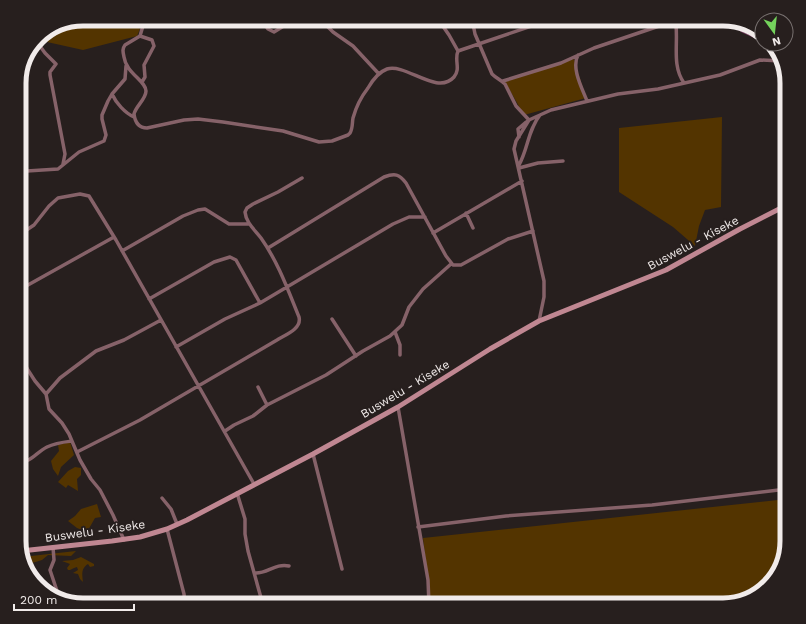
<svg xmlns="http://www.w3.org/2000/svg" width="806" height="624" font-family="'Work Sans',sans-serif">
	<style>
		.green { fill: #533400 }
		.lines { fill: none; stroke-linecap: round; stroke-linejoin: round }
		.stream { stroke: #7a3961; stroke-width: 1 }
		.minor { stroke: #866269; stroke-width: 3.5 }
		.secondary { stroke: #c08792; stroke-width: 5 }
		.labels { text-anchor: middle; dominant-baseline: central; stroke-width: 4; stroke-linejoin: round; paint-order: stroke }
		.street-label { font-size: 12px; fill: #f1ebea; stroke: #271f1e }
		.rim { fill: none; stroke: #f1ebea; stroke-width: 5 }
	</style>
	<rect width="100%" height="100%" fill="#271f1e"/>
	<path class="green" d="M83 19H132L140 29 137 36 83 50 38 40 41 35Z
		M383 19H408L411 24C399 31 394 27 382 24Z
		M574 59 586 98 524 115 504 80Z
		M722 117 721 207 705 210 699 226 695 246 673 227 619 192V128Z
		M70 442 74 455 61 467 58 476 53 469 51 461 59 451 58 445Z
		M75 467 81 468V475L77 479 78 491 68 485 66 488 58 482 68 471Z
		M787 499V541L774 580 751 598 723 605H431L423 538Z
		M97 504 101 517 95 518 87 532 77 528 68 521 75 516 81 509Z
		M76 551 71 556 48 555 42 560 29 564 28 568 29 573 26 569 22 557Z
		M81 557 94 564V566L90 567 88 564C81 568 82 575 83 582L80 579 78 574 73 573 78 570 77 567 74 568 70 570H68L67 568 70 564 62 561 73 560Z"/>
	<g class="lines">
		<path class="stream" d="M721 19 742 32 762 41
			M769 44 773 46"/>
		<path class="minor" d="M145 19 140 36 125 45C122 49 123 52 124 57 126 73 146 81 146 91 146 99 136 106 134 114 135 122 139 128 147 128L184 120 198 119 223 122 283 131 319 142 332 141 348 135 350 133C353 128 352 123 353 118 356 107 361 97 368 88 372 81 379 72 387 69 406 63 437 96 454 77 461 69 454 60 458 51L552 19
			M261 19 268 29 274 32 295 19
			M320 19 333 32 353 46 379 74
			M438 19 449 35 458 51
			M472 19 475 34 492 74C496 78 501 80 505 84L516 106 529 120
			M140 36 152 40 154 46 144 65 145 77 142 82
			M37 42 45 53 56 64 50 72V75L65 154 63 164
			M578 55C571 68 582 88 587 101
			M503 81 561 63 594 48 671 22 674 23 676 25C678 45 672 66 684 83
			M112 94C116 103 125 113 134 117
			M519 137 518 129 525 123 528 121
			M19 163 21 172
			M519 165C528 149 528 130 540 115
			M519 168 538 163 563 161
			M19 172 27 171 58 169 79 152 104 141 106 135 102 119V115L108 101 112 94 125 79 126 66
			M466 213 473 228
			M433 233 522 181
			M19 235 34 225 49 206 58 198 80 194 89 196 116 240 254 484
			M268 248 384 177C395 173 399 174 406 183L446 256 453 265H461L508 239 533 231
			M122 251 183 216 198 210 205 209 229 224H249
			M19 290 114 237
			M149 299 214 262 230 257 236 260 260 303
			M332 319 356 356
			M539 321 544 297V281L514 149 516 141 529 120 551 110 618 94 658 89 720 75 760 60 782 61
			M395 332 400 345V355
			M176 347 225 319 260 303 393 224 409 217H425
			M19 356 35 381 46 394 49 409 62 423 69 434 80 460 91 479 100 490 113 515 124 540
			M19 368H27
			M258 387 267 405
			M46 394 60 378 96 351 124 340 161 320
			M398 407 428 580 429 605
			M225 431 234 425 253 416 267 405 326 375 363 351 390 336 402 325 409 307 423 289 451 264
			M77 452 140 420 277 340C285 335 302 329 299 317 288 290 278 262 261 238 255 230 246 223 245 212L247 208 253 204 278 192 302 178
			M313 454 342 569
			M19 463C31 462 37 452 47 447 55 443 64 442 72 441
			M237 493 245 519V534L248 551 263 605
			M162 498 171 509 177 524
			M418 527 506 516 652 505 787 489
			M167 529 184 594 185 605
			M53 547 54 560 50 570 57 591
			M255 573C267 574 275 563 289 566"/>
		<path class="secondary" d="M21 551 112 541 140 537 167 529 187 520 313 454 398 407 490 349 539 321 666 270 740 229 787 205"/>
	</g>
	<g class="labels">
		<g class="street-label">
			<text transform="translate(693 243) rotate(-28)">Buswelu - Kiseke</text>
			<text transform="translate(405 389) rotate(-31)">Buswelu - Kiseke</text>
			<text transform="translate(95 531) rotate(-8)">Buswelu - Kiseke</text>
		</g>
	</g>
	<path d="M0 0H806V624H0ZM83 26H723A57 57 0 0 1 780 83V541A57 57 0 0 1 723 598H83A57 57 0 0 1 26 541V83A57 57 0 0 1 83 26Z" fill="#271f1e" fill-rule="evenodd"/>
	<path class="rim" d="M83 26H723A57 57 0 0 1 780 83V541A57 57 0 0 1 723 598H83A57 57 0 0 1 26 541V83A57 57 0 0 1 83 26Z"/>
	<g transform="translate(774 32) rotate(165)"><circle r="19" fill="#271f1e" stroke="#787170"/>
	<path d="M0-3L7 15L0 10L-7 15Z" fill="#74d25c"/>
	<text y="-6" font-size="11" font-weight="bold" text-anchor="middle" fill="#f1ebea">N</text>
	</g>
	<path d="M14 604v6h120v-6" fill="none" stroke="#f1ebea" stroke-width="2"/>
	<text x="20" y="604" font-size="12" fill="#f1ebea" stroke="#271f1e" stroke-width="3" paint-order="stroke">200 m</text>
</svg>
